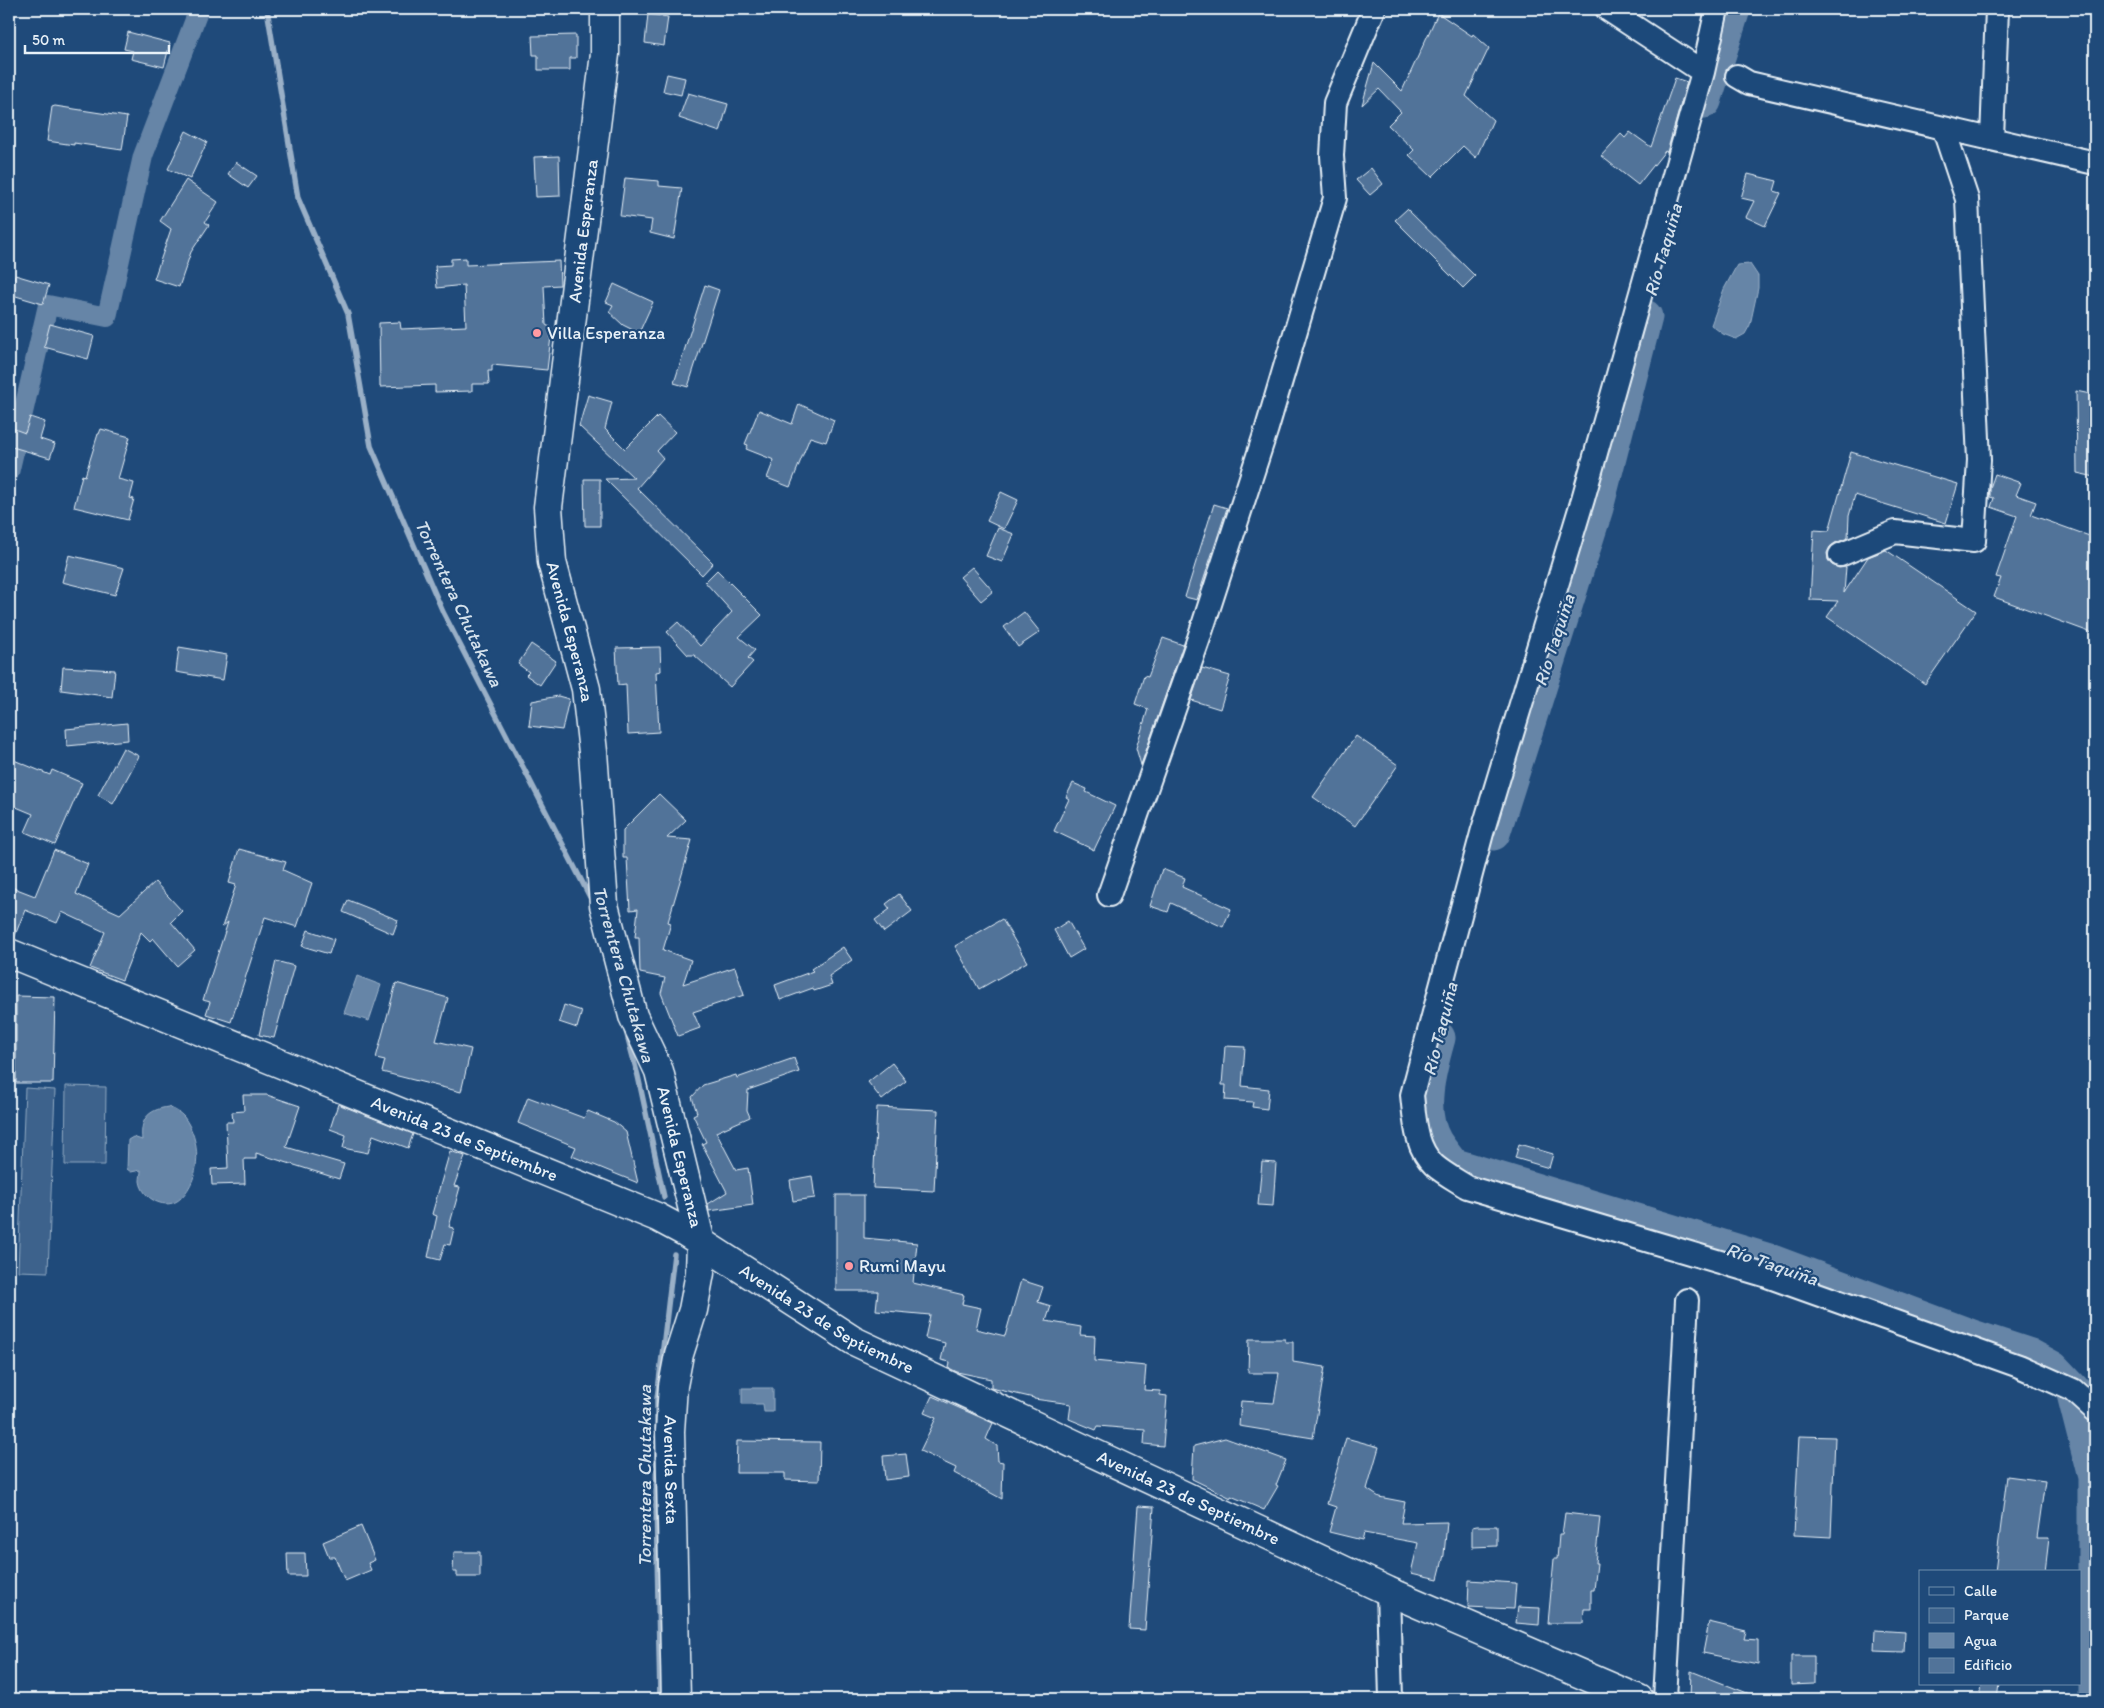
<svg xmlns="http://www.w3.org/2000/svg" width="2104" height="1708" font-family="Itim,sans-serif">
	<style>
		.green { fill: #3c628c; stroke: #92aac2 }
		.water { fill: #6685a7; stroke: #9ab0c7 }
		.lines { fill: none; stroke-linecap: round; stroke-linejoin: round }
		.stream { stroke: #9ab0c7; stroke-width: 5.5 }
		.canal { stroke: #6685a7; stroke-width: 20 }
		.river { stroke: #6685a7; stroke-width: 35 }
		.building { fill: #517399; stroke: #e8f1f8 }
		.street-casing { stroke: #e8f1f8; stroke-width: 26 }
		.secondary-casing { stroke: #e8f1f8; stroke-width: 31 }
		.street { stroke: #1f4a7a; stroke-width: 22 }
		.secondary { stroke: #1f4a7a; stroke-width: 28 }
		.poi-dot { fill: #ff9aa2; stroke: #1f4a7a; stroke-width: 2 }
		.labels { text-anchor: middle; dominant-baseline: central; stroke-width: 4.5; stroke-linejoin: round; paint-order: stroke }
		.street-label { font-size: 18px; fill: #e8f1f8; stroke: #1f4a7a }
		.poi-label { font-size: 18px; fill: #e8f1f8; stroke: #1f4a7a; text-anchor: start }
		.water-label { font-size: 19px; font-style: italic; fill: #d4e1ec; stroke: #1f4a7a }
	</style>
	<rect width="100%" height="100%" fill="#1f4a7a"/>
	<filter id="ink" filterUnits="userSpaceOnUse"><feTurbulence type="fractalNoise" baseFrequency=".02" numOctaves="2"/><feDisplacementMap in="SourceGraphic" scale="10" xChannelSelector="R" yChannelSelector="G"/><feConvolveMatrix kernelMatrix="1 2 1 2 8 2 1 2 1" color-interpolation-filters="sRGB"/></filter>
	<g filter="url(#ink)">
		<path class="green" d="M66 1086 106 1087 105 1165H65Z
			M25 1088 55 1090 48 1272 18 1271Z"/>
		<path class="water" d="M1750 264 1758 276V288L1750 325 1745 334 1736 339 1723 334 1711 325 1724 289 1737 265Z
			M357 976 381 985 369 1021 344 1013Z
			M168 1107C173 1109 180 1112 184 1117 201 1140 202 1177 181 1198 167 1212 142 1199 140 1181 140 1178 141 1173 141 1170L131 1172 127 1169 128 1140 133 1137 142 1140C140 1120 147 1110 168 1107Z
			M742 1388H773V1412H764L763 1404H742Z"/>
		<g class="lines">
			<path class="stream" d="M267 9 298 198 348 314 371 446 443 612 592 901
				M626 1031 638 1076 664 1197
				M657 1429V1399L674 1254
				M657 1438 656 1501 660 1699"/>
			<path class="canal" d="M9 473 48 305 107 317 143 156 199 9"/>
			<path class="river" d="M1704 101 1733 9
				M1493 833 1596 508 1645 317
				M1438 1038C1429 1070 1417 1111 1435 1142 1440 1150 1446 1157 1452 1165L1769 1261 1972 1337 2030 1356 2052 1368 2073 1390 2095 1477V1699"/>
		</g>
		<path class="building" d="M1438 13 1472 36 1473 34 1489 48 1466 96 1493 120 1476 158 1463 146 1432 177 1409 155 1414 150 1388 125 1401 112 1379 89 1362 105 1374 63 1402 91Z
			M648 14 668 17 664 46 645 43Z
			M128 32 170 43 164 67 131 59 133 51 124 49Z
			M576 35V58H570V70H538V55H533L532 36Z
			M667 74 685 78 681 95 663 91Z
			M1675 78 1687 82 1667 152 1665 151 1638 185 1601 156 1621 134 1625 138 1630 132 1651 147Z
			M688 93 728 104 720 132 679 118Z
			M55 106 127 117 122 150 74 143V145L47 141 52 107Z
			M186 131 207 142 190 179 168 169Z
			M559 156 560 196 536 197 534 157Z
			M236 162 257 176 248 188 228 174Z
			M1371 168 1383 184 1370 195 1356 180Z
			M1748 174 1777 181 1774 191 1781 193 1765 226 1746 217 1754 201 1741 198Z
			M625 178 659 181V186L682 188 674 239 650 233 652 220 620 216Z
			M186 180 218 202 205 222 209 225 191 252 179 287 154 279 171 229 160 221Z
			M1407 209 1475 276 1463 288 1395 220Z
			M466 258V265L559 261 560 285 544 286 546 325 552 328 547 370 492 365V371H488L489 384H472V391L435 392V385L380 387 379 323 400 322 401 329 466 326 464 285 437 288 435 266 451 265V259Z
			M15 275 49 285 43 304 9 294Z
			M614 284 653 302 639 333 623 325 609 312 613 305 606 302Z
			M705 285 719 290 688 387 674 383Z
			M50 324 94 336 88 359 44 347Z
			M2076 391 2095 395V477L2077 473Z
			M588 395 612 402 605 429 625 449 658 416 675 432 657 451 663 458 637 488 713 563 702 575 605 479 634 478 579 426Z
			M799 404 834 420 826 442 810 437 790 487 767 478 774 460 746 449 748 445 745 444 759 410 792 424Z
			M30 417 45 422 40 439 55 444 50 458 9 446V427L25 433Z
			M101 429 130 437 118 479 134 483 130 498 134 499 128 520 74 507 82 475 85 476 98 434H99Z
			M1851 452 1958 484 1946 523 1855 495 1849 516 1848 538 1835 543 1830 547 1827 553 1828 560 1832 565 1839 568 1846 567 1844 593 1868 557 1886 550 1976 611 1925 684 1827 617 1838 601 1810 600 1814 530 1829 531Z
			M1995 474 2021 483 2016 495 2036 502 2031 515 2095 538V634L1994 597 2001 578 1996 577 2017 516 1991 507 1994 498 1990 497V488Z
			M584 479H600V526H585Z
			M1001 492 1018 500 1004 529 987 521Z
			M1214 504 1227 508 1197 600 1185 597Z
			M998 528 1014 534 1002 562 986 556Z
			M69 555 124 568 115 595 62 582Z
			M972 567 993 591 981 601 960 577Z
			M717 570 762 615 739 637 755 650 748 658 753 662 730 687 694 655H688L667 632 678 622 700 646 732 612 705 582Z
			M1024 612 1040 632 1018 647 1004 627Z
			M1163 638 1183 645 1141 765 1136 748 1148 709 1135 704 1144 676 1148 677Z
			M531 644 556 661 540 685 526 675 529 672 518 664Z
			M179 647 227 655 223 680 176 672Z
			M660 647 661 671 656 672 659 732 628 734 626 684 618 685 616 648Z
			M63 667 115 670 112 697 61 690Z
			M1202 668 1230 676 1220 709 1191 700Z
			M558 696 569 699 562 730 529 726 532 701Z
			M127 723 128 740 67 746 66 729Z
			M1356 736 1398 765 1355 826 1313 797Z
			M123 748 139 756 113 804 98 795Z
			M9 758 50 775 52 770 82 783 55 845 25 832 33 814 9 804Z
			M1073 783 1087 789 1086 792 1115 806 1094 850 1054 831 1069 799 1066 797Z
			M659 794 686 820 667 838 692 840 668 922 671 923 663 950 691 960 683 984 735 967 744 995 693 1012 700 1028 678 1036 661 993 665 978 640 973 639 937H635L638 909 630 910 627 858H623V830Z
			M239 849 286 862 283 870 312 883 297 927 265 917 231 1022 206 1014 210 1002 203 1000 228 922 222 927 236 885 229 883Z
			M54 850 88 864 76 894 120 914 155 882 182 911 171 922 195 950 177 966 153 938 150 941 141 932 122 980 90 968 105 932 62 912 57 923 25 910 14 938H9V886L35 896Z
			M1162 869 1185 878 1182 887 1231 909 1223 927 1171 903 1168 912 1150 906Z
			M899 894 912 911 884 932 875 920 890 909 886 904Z
			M348 900 398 920 393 934 343 912Z
			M1002 919 1027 962 979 989 955 946Z
			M1068 921 1084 949 1069 958 1054 930Z
			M308 930 334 939 329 954 302 946Z
			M843 947 852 960 829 976 832 985 814 991 813 988 780 1000 775 985 813 971 811 969Z
			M276 961 294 966 274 1038 259 1035Z
			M396 983 448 998 436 1041 471 1049 461 1092 382 1072 385 1060 376 1058Z
			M16 996 55 997 53 1083H16Z
			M564 1005 582 1011 577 1028 559 1022Z
			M1225 1046 1245 1047 1242 1086 1269 1089 1267 1109 1252 1107 1253 1102 1225 1100 1226 1085H1222Z
			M794 1058 799 1072 748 1090 747 1110 750 1117 716 1132 736 1170 748 1168 753 1205 709 1211 708 1204 727 1192 702 1144 706 1142 693 1115 697 1113 692 1097 703 1085 736 1075 737 1078Z
			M892 1063 906 1081 882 1100 868 1082Z
			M243 1095H267L300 1106 286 1147 344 1164 339 1179 256 1153V1159H244L245 1184 212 1185 211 1169 228 1168 226 1122H233L232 1112 244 1111Z
			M528 1097 584 1118 588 1111 614 1122 626 1132 638 1183 572 1156 576 1147 518 1123Z
			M338 1104 413 1134 408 1148 373 1135 368 1153 343 1148 346 1135 330 1129Z
			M877 1107 938 1110 934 1191 873 1188Z
			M1519 1144 1553 1154 1549 1168 1515 1158Z
			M450 1151 465 1156 454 1186 460 1187 449 1227 454 1228 450 1245 445 1244 440 1260 428 1257 437 1216 432 1214Z
			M1262 1162 1276 1163 1273 1206 1258 1205Z
			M812 1176 815 1198 793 1201 790 1180Z
			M836 1195H864V1238L917 1243 913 1283 964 1295 962 1304 981 1308 976 1329 1005 1336 1021 1280 1043 1287 1038 1302 1051 1306 1046 1321 1081 1327 1080 1335 1095 1336 1094 1361 1146 1366 1144 1390 1160 1391V1395L1167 1396 1163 1446 1144 1444 1145 1430 1098 1426 1096 1430 1069 1419 1071 1404 1034 1399V1398L991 1388V1379L957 1372 949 1368 950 1362 941 1360 945 1343 925 1338 930 1315 876 1310 878 1291H836Z
			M1249 1339H1285V1342H1293V1362L1325 1367 1313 1438 1239 1426 1241 1401 1274 1403 1279 1373H1248Z
			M932 1396 993 1423 986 1439 997 1446 998 1461 1003 1462 1002 1499 954 1473 956 1468 920 1451 936 1418 924 1413Z
			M1799 1436 1835 1437 1831 1537 1794 1535Z
			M1225 1438 1286 1460 1276 1485 1278 1486 1264 1510 1231 1496V1498L1192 1479 1194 1446Z
			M1346 1438 1379 1447 1367 1489 1379 1497 1405 1502 1401 1523 1447 1522 1444 1555 1438 1579 1411 1573 1418 1543 1364 1533 1362 1540 1329 1532 1336 1507 1327 1504Z
			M737 1441 820 1442 819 1481 785 1480V1473H736Z
			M906 1454 909 1477 885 1480 883 1456Z
			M2007 1476 2045 1481 2037 1538H2049L2045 1572H1995Z
			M1138 1506 1154 1507 1145 1630 1129 1629Z
			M1565 1513 1600 1517 1595 1563H1597L1594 1590H1591V1609H1584L1583 1623H1548L1554 1559H1557L1559 1535H1562Z
			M361 1526 375 1560 368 1563 371 1570 345 1581 335 1557H329L323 1542Z
			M1477 1526H1497V1546L1472 1547V1527Z
			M454 1552H480V1577H457V1572H453Z
			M287 1553H305L306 1576H288Z
			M1469 1580 1516 1583 1514 1609 1468 1607Z
			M1518 1607 1540 1608 1539 1625 1516 1623Z
			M1709 1622 1746 1631 1744 1639 1758 1640V1664L1703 1653Z
			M1875 1630 1904 1632 1903 1652 1874 1651Z
			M1791 1656H1814V1684L1791 1685Z
			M1691 1671 1760 1698V1699H1690Z
			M1982 1684H1999L1997 1699H1980Z"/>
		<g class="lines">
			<g class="street-casing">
				<path id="street" d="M1607 9 1703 72
					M1717 9 1703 72 1583 499 1482 833 1412 1095C1415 1120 1415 1147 1434 1165 1443 1173 1456 1180 1467 1187L1764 1275 2019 1366 2073 1390 2095 1410
					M1737 76 1749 83 2095 163
					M1992 138 1997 9
					M1840 555 1895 532 1974 541 1979 460 1967 199 1944 130
					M1109 895 1199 638 1267 428 1335 198 1332 156 1335 103 1374 9
					M1388 1591 1391 1699
					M1665 1699 1687 1300"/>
			</g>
			<g class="secondary-casing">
				<g id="secondary">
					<path id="s1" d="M605 9V54L548 507 552 562 586 689 593 752 604 905 633 1016 659 1071 701 1243 700 1273 693 1310 679 1354 673 1386 670 1431 676 1699"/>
					<path id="s2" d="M9 953 657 1217 685 1232 854 1341 1388 1591 1639 1699"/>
				</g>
			</g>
			<use href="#street" class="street"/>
			<use href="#secondary" class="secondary"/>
		</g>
	</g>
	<g class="poi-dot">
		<circle cx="537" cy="333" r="5"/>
		<circle cx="849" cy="1266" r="5"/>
	</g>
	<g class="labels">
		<g class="street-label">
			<text transform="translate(583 231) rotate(-83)">Avenida Esperanza</text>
			<text stroke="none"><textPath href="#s1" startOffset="629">Avenida Esperanza</textPath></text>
			<text stroke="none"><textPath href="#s2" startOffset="492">Avenida 23 de Septiembre</textPath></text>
			<text stroke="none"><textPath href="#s1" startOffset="1169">Avenida Esperanza</textPath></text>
			<text stroke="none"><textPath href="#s2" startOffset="898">Avenida 23 de Septiembre</textPath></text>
			<text stroke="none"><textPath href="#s1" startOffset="1488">Avenida Sexta</textPath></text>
			<text stroke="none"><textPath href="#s2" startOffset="1302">Avenida 23 de Septiembre</textPath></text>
		</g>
		<g class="poi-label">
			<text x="547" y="333">Villa Esperanza</text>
			<text x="859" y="1266">Rumi Mayu</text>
		</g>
		<g class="water-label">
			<text transform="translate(1663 250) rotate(-74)">Río Taquiña</text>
			<text transform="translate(459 603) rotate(65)">Torrentera Chutakawa</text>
			<text transform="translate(1554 640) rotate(-72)">Río Taquiña</text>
			<text transform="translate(624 974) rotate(74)">Torrentera Chutakawa</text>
			<text transform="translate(1440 1029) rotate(-76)">Río Taquiña</text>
			<text transform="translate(1772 1264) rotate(19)">Río Taquiña</text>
			<text transform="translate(644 1476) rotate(-90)">Torrentera Chutakawa</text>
		</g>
	</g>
	<rect width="2104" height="1708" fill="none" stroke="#1f4a7a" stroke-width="30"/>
	<rect x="15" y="15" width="2074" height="1678" fill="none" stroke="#e8f1f8" stroke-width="2" filter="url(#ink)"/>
	<rect x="1919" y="1570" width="162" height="115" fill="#1f4a7a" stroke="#6f8dac"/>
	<rect x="1929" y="1587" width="25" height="8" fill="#1f4a7a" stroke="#6f8dac"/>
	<text x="1964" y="1596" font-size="15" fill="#e8f1f8">Calle</text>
	<rect x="1929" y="1608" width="25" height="15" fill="#3c628c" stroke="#6f8dac"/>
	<text x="1964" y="1620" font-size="15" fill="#e8f1f8">Parque</text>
	<rect x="1929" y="1633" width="25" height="15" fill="#6685a7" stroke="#6f8dac"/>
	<text x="1964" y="1646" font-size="15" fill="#e8f1f8">Agua</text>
	<rect x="1929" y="1658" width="25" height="15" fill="#517399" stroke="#6f8dac"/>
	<text x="1964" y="1670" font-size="15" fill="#e8f1f8">Edificio</text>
	<path d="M25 45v8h144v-8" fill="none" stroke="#e8f1f8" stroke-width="2.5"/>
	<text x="32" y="45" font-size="15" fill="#e8f1f8" stroke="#1f4a7a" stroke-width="4" paint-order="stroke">50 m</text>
</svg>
